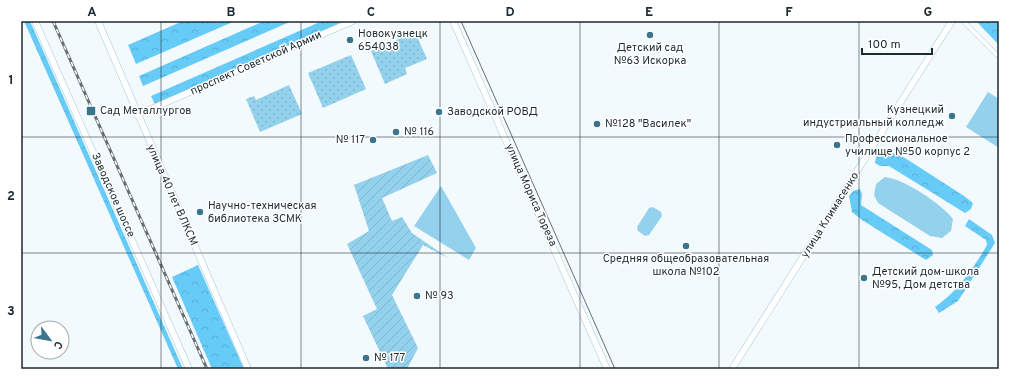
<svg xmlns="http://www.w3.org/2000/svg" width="1020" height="390" font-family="Overpass,sans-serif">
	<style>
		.grass { fill: url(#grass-dots) }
		.forest { fill: url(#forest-crowns) }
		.garden { fill: url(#garden-furrows) }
		.pitch { fill: #94d1ec }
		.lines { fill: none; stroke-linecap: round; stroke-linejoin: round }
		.street-casing { stroke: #a6cadb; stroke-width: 5 }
		.secondary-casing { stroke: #a6cadb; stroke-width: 7 }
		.street { stroke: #fff; stroke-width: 4 }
		.secondary { stroke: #fff; stroke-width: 6 }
		.tram { stroke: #647076; stroke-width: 1 }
		.rail-casing { stroke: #647076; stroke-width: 3 }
		.rail { stroke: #fff; stroke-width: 1.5; stroke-dasharray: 4.5; stroke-linecap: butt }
		.grid { fill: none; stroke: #1c2a31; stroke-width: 1; stroke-opacity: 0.55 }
		.poi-dot { fill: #3a748d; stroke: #fff; stroke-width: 1.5 }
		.labels { text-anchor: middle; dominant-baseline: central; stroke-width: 3; stroke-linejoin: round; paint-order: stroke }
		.poi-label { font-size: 11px; fill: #1c2a31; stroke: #fff; text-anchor: start }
		.street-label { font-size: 11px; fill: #1c2a31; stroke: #fff }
		.neatline { fill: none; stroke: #1c2a31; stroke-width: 1.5 }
		.grid-label { font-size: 13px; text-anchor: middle; font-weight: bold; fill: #1c2a31 }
	</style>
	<defs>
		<pattern id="grass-dots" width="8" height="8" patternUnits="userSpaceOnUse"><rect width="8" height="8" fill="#94d1ec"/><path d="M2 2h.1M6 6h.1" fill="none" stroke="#7fb4cb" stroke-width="1.8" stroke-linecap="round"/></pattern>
		<pattern id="forest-crowns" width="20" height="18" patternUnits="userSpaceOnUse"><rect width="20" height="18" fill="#66ccf7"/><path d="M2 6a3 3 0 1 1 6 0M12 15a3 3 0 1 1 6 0" fill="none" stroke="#58afd4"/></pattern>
		<pattern id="garden-furrows" width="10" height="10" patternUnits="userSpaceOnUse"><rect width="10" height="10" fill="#94d1ec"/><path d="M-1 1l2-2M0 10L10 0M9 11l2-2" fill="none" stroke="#7fb4cb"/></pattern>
	</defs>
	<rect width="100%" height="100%" fill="#f3fafe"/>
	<path class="grass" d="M415 32 427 59 405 68 407 74 385 84 371 51Z
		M351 55 366 89 323 108 308 73Z
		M289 85 302 114 260 132 246 99 254 96 256 100Z"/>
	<path class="forest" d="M24 21H30L183 369H178Z
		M183 21H235L136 64 128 45Z
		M264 21H292L143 86 139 76Z
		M322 21H349L156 106 151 96Z
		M976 21H997L999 23V45Z
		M883 153H893L905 158 964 196 973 203 971 209 965 213 889 166H880L875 163 876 157Z
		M860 189 862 194 861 205 932 250 933 255 926 260 862 220 852 212 849 196 853 191Z
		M969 219 992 235 995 243 958 301 939 313 935 307C958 291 973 269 987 245L986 240 965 226Z
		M198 265 244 369H212L172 277Z"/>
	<path class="garden" d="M428 155 437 173 382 198 392 221 402 217 412 233 448 258 423 245 392 295 418 348 407 369H388L363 316 377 309 347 244 369 231 354 185Z"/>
	<path class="pitch" d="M988 92 999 99V148L966 127Z
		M885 177C904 179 942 204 953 219L951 231 942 238 930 236 878 203 874 195 876 184Z
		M441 186 476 248 469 260 414 226Z
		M653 207 661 212 662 216 649 235 645 236 638 231 637 227 649 208Z"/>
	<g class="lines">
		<g class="street-casing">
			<path id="street" d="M963 21 999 57"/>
		</g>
		<g class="secondary-casing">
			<path id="secondary" d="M35 21 189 369
				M98 21 248 369
				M453 21 607 369
				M137 115 353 21
				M732 369 952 21"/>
		</g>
		<use href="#street" class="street"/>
		<use href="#secondary" class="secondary"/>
		<path class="tram" d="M461 21 615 369"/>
		<g class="rail-casing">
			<path id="rail" d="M53 21 207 369"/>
		</g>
		<use href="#rail" class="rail"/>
	</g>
	<path class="grid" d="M161 21V369M301 21V369M440 21V369M580 21V369M719 21V369M859 21V369M21 137H999M21 253H999"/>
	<g class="poi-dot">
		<circle cx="650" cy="35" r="4"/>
		<circle cx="350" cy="40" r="4"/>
		<rect x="86" y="106" width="10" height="10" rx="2"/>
		<circle cx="439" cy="112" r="4"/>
		<circle cx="952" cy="116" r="4"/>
		<circle cx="597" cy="124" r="4"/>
		<circle cx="396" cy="132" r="4"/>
		<circle cx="373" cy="140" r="4"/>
		<circle cx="837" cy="145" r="4"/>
		<circle cx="200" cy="212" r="4"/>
		<circle cx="686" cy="246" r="4"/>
		<circle cx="864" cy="278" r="4"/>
		<circle cx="417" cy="296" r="4"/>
		<circle cx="366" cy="358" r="4"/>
	</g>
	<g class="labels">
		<g class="poi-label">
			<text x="358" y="34">Новокузнецк<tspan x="358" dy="13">654038</tspan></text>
			<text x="650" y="48" text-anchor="middle">Детский сад<tspan x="650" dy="13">№63 Искорка</tspan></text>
			<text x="944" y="110" text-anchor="end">Кузнецкий<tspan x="944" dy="13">индустриальный колледж</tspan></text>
			<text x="100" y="111">Сад Металлургов</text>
			<text x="447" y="112">Заводской РОВД</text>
			<text x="605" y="124">№128 "Василек"</text>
			<text x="404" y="132">№ 116</text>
			<text x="845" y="139">Профессиональное<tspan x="845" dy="13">училище №50 корпус 2</tspan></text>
			<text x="365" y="140" text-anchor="end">№ 117</text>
			<text x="208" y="206">Научно-техническая<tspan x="208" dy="13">библиотека ЗСМК</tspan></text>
			<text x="686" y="259" text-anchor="middle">Средняя общеобразовательная<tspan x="686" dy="13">школа №102</tspan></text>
			<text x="872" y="272">Детский дом-школа<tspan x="872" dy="13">№95, Дом детства</tspan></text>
			<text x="425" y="296">№ 93</text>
			<text x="374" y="358">№ 177</text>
		</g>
		<g class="street-label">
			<text transform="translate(256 63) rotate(-24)">проспект Советской Армии</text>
			<text transform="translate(113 195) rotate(66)">Заводское шоссе</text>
			<text transform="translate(172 195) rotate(66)">улица 40 лет ВЛКСМ</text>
			<text transform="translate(531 195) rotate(66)">улица Мориса Тореза</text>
			<text transform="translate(830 215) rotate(-58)">улица Климасенко</text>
		</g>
	</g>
	<rect width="1020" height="390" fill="none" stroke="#ffffff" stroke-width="44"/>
	<g transform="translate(50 340) rotate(122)"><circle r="19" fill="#ffffff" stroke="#a4aaad"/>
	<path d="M0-3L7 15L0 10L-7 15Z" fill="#3a748d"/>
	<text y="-6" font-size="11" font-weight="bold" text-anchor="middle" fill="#1c2a31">С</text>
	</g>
	<path d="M862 48v6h70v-6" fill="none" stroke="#1c2a31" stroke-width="2"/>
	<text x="868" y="48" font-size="12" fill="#1c2a31" stroke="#ffffff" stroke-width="3" paint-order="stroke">100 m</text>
	<rect x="22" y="22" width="976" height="346" class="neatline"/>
	<g class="grid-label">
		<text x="92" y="16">A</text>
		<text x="231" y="16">B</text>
		<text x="371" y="16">C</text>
		<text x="510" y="16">D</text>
		<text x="649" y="16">E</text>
		<text x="789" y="16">F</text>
		<text x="928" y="16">G</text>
		<text x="11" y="84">1</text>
		<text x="11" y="200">2</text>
		<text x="11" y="315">3</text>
	</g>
</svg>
